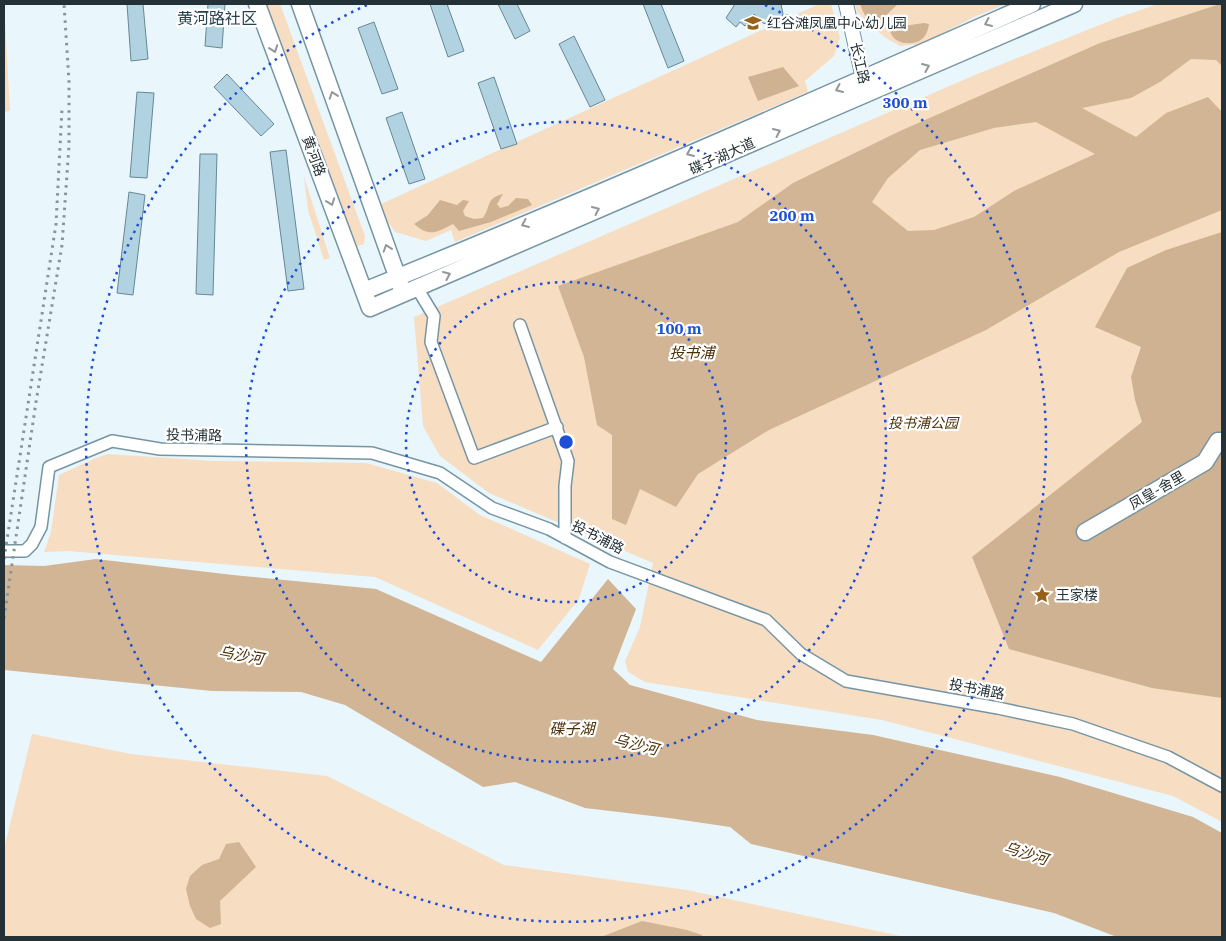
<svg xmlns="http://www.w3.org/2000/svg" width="1226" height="941" font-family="'IBM Plex Serif','Noto Sans SC',serif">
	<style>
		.green { fill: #f7ddc2 }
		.forest { fill: #cfb292 }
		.water { fill: #d1b594; fill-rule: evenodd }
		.building { fill: #b1d2e1; stroke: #688795 }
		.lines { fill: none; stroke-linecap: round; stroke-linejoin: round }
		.minor-casing { stroke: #7695a3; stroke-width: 14 }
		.tertiary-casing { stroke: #7695a3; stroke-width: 16 }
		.secondary-casing { stroke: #7695a3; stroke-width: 19 }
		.minor { stroke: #fff; stroke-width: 11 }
		.tertiary { stroke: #fff; stroke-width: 14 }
		.secondary { stroke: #fff; stroke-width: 16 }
		.rail { stroke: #87949a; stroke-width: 3; stroke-dasharray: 2.5 5; stroke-linecap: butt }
		.oneway { stroke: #92989a }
		.ring { fill: none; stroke: #1d4ed8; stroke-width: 2.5; stroke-dasharray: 2.5 5 }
		.labels { text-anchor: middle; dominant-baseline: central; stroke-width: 4.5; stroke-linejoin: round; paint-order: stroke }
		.poi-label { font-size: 14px; fill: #243136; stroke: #fff; text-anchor: start }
		.street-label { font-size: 14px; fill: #243136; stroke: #fff }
		.park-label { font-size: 14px; font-style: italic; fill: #503209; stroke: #fff }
		.water-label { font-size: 15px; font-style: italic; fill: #4c2e04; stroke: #fff }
		.quarter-label { font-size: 16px; fill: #26434f; stroke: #fff }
		.centre { fill: #1d4ed8; stroke: #fff; stroke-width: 2.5 }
		.ring-label { font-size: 15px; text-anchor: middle; font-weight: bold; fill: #1d4ed8; stroke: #fff; stroke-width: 4.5; stroke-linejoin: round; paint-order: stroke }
	</style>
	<rect width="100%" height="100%" fill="#e9f6fc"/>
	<path class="green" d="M4 4 10 111 4 112Z
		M262 4H280L365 236 364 244 354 247Z
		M819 4H831L840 38 834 56 805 81 808 92 455 242 451 230 426 241 395 232 386 219 381 204Z
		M855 4H1006L974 17 922 44 900 46 886 38 875 29 857 12Z
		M1158 4H1222V822L1173 796 882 720 645 682 628 672 625 661 640 627 653 563 489 493 440 456 423 426 414 317 975 75 1117 18Z
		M304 177 330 258 324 260 308 210Z
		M108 454 212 461 366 463 437 483 480 515 590 564 579 599 538 650 375 577 68 551 44 552 51 532 59 475 96 458Z
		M32 734 131 754 327 776 504 865 687 890 905 937H4V849Z"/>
	<path class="forest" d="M860 4H898L877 24C867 21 863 13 860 4Z
		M892 22 903 26 924 23 929 24C928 29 927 35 922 39 910 49 883 41 892 22Z
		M783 67 799 86 758 101 748 77Z
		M503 194 497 204 500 208 508 206 516 198 528 199 532 205 491 222 459 231 453 224C436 233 429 237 414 224L428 215 440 200 457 205 463 200 469 201 463 211 465 216 474 219 483 218C491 206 486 198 503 194Z
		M1222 232V698L1152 688 1009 649 972 557 1142 422 1135 400 1131 377 1141 347 1095 327 1127 268 1166 250Z"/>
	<path class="water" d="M1220 4H1222V66L1216 60 1191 59 1160 82 1131 98 1082 108 1136 137 1166 113 1208 97 1222 112V210L1119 252 986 330 769 430 698 474 676 507 640 489 626 525 612 519V435L597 425 584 357 558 286 738 222 793 183 900 131 1100 43ZM1036 122 1095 154 1014 191 974 217 934 230 908 231 872 202 888 178 920 150 994 128Z
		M96 559 233 575 376 589 541 662 608 579 636 609 613 669 630 685 757 720 873 735 1060 777 1193 817 1222 833V937H1117L1054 913 751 844 730 827 669 818 585 808 515 782 483 787 345 705 301 692 212 691 4 670V565L44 566Z
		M239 842 256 867 220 901 221 924 210 928 196 919 190 906 186 889 190 876 202 865 219 859 226 844Z
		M642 921 687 930 702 935V937H601Z"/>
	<path class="building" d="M127 4H143L148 59 131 61Z
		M208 4H225L222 48 205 46Z
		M430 4H447L464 51 448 57Z
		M498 4H517L530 31 515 39Z
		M643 4H661L684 61 668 68Z
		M735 4H781L783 14 781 20 776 24 769 25 763 23 754 14 745 26 740 22 736 27 726 18Z
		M374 22 398 89 382 94 358 28Z
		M574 36 605 100 590 107 559 44Z
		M227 74 274 124 261 136 214 87Z
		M494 77 517 144 501 149 478 83Z
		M137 92 154 93 147 178 130 177Z
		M402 112 425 179 409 184 386 118Z
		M286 150 304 289 288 291 270 152Z
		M200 154H217L213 295 196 294Z
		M129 192 145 195 133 295 117 293Z"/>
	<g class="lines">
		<g class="minor-casing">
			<path id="minor" d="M417 288 434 316 431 342 474 458 557 427
				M520 325 568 461 565 486V538
				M4 551H25L32 544 41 527 49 467 112 441 160 449 372 453 440 473 492 508 549 529 610 562 766 620 801 654 846 681 998 708 1073 724 1168 757 1222 786"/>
		</g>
		<g class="tertiary-casing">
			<path id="tertiary" d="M846 4 865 87"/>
		</g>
		<g class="secondary-casing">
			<path id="secondary" d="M257 4 370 308 1074 4
				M300 4 401 287
				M364 291C589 200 810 102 1032 4
				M1085 532 1205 462 1218 441H1222"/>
		</g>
		<use href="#minor" class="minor"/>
		<use href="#tertiary" class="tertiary"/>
		<use href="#secondary" class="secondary"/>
		<path class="rail" d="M4 559 56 224 62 109
			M4 618 36 402 62 245 69 146V81L64 4"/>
	</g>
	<defs><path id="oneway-chevron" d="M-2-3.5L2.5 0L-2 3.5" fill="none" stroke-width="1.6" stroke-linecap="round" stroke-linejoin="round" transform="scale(1.25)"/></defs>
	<g class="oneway">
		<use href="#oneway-chevron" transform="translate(988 23) rotate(156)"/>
		<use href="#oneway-chevron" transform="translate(274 49) rotate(70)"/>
		<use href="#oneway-chevron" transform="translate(926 67) rotate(-23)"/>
		<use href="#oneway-chevron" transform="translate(839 89) rotate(156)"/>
		<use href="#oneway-chevron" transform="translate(333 95) rotate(-109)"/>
		<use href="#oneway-chevron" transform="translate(777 132) rotate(-24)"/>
		<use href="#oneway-chevron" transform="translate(690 153) rotate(157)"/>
		<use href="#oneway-chevron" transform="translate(331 202) rotate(70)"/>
		<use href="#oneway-chevron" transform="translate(596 210) rotate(-24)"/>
		<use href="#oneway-chevron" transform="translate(525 224) rotate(157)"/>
		<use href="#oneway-chevron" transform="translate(387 248) rotate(-109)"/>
		<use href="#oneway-chevron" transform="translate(447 275) rotate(-23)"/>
	</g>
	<g class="ring">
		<circle cx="566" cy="442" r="160"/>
		<circle cx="566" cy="442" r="320"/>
		<path d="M765 5A480 480 0 1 1 367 5"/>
	</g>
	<defs>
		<g id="school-bare" transform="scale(1.35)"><path d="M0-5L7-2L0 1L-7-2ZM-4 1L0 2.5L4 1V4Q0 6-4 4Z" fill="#966217" stroke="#fff" stroke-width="2.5" paint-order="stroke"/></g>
		<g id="sight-bare" transform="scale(1.35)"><path d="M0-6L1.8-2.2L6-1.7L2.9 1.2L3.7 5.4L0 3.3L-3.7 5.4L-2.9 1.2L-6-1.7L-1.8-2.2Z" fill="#966217" stroke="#fff" stroke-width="2.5" paint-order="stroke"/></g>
	</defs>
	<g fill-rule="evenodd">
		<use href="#school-bare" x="753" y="23"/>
		<use href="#sight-bare" x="1042" y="595"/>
	</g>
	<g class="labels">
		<g class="poi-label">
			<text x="767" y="23">红谷滩凤凰中心幼儿园</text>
			<text x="1056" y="595">王家楼</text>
		</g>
		<g class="street-label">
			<text transform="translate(860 63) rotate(77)">长江路</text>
			<text transform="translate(314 156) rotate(70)">黄河路</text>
			<text transform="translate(722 156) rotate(-24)">碟子湖大道</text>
			<text transform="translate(194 435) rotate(1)">投书浦路</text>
			<text transform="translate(1157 490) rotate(-30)">凤皇-舍里</text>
			<text transform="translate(598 537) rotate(27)">投书浦路</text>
			<text transform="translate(977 689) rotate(11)">投书浦路</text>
		</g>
		<g class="park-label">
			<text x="923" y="423">投书浦公园</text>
		</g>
		<g class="water-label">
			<text x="692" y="352">投书浦</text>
			<text transform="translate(241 655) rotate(10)">乌沙河</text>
			<text x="572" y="728">碟子湖</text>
			<text transform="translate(636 744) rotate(14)">乌沙河</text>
			<text transform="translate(1026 853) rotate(17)">乌沙河</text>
		</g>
		<g class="quarter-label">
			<text x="217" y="18">黄河路社区</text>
		</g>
	</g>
	<circle cx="566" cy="442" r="8" class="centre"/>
	<g class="ring-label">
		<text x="905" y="108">300 m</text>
		<text x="792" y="221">200 m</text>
		<text x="679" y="334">100 m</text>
	</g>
	<rect width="1226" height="941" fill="none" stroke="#243136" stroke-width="10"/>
</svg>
